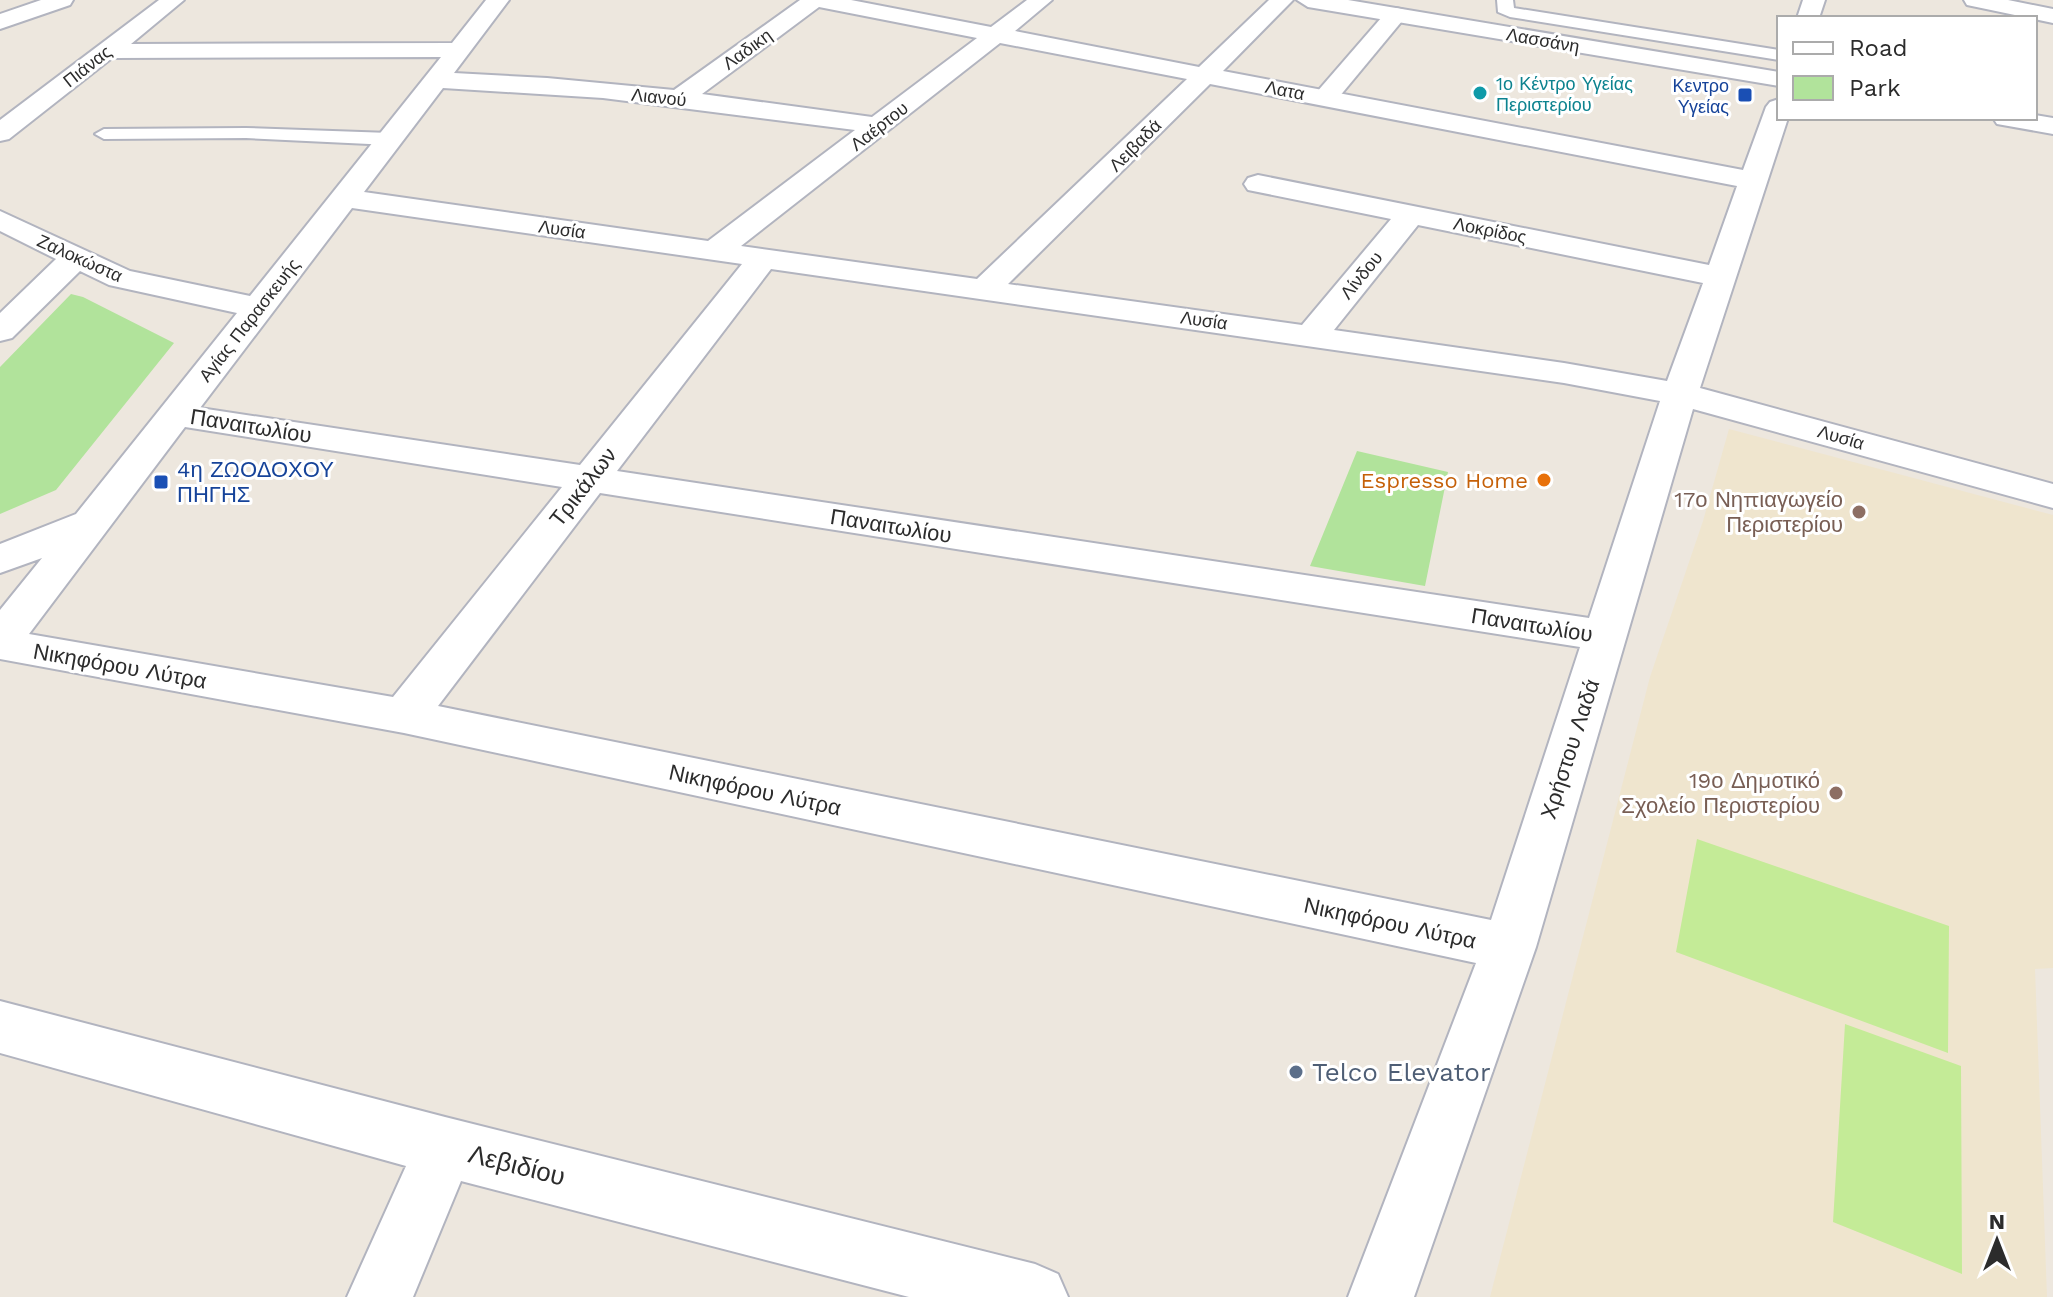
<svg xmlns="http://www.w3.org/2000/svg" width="2053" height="1297" font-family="'Work Sans',sans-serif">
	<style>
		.education { fill: #efe5ce }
		.green { fill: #b1e39b }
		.pitch { fill: #c4eb97 }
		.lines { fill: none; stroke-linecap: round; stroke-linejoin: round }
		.service-casing { stroke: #b2b4bf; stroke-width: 4 }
		.pedestrian-casing { stroke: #b2b4bf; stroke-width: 4 }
		.minor-casing { stroke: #b2b4bf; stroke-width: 4 }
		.tertiary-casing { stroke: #b2b4bf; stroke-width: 4 }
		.service { fill: #fff; fill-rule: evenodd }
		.pedestrian { fill: #fff; fill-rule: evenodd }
		.minor { fill: #fff; fill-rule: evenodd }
		.tertiary { fill: #fff; fill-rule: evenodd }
		.culture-dot { fill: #0f9aa8; stroke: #fff; stroke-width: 3 }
		.transit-dot { fill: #1a4fb4; stroke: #fff; stroke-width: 3 }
		.food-dot { fill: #e8710a; stroke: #fff; stroke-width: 3 }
		.education-dot { fill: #8d6e63; stroke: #fff; stroke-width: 3 }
		.service-dot { fill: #5c6f8a; stroke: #fff; stroke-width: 3 }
		.labels { text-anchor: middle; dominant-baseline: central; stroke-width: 6; stroke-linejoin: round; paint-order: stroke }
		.far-street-label { font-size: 18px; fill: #2c2c2c; stroke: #fff }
		.far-culture-label { font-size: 18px; fill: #0d838f; stroke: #fff; text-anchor: start }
		.far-transit-label { font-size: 18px; fill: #164399; stroke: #fff; text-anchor: end }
		.street-label { font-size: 22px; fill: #2c2c2c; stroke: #fff }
		.transit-label { font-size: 22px; fill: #164399; stroke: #fff; text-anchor: start }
		.food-label { font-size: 22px; fill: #c56008; stroke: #fff; text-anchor: end }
		.education-label { font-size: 22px; fill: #785e54; stroke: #fff; text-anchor: end }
		.near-service-label { font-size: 26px; fill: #4e5e75; stroke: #fff; text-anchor: start }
		.near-street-label { font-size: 26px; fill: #2c2c2c; stroke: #fff }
	</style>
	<rect width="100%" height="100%" fill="#ede7de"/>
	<path class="education" d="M1729 429 2053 515V968L2035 969 2047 1297H1490L1650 677 1703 521Z"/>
	<path class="green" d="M71 294 83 297 174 343 56 490 0 514V367Z
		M1357 451 1448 472 1425 586 1310 566Z"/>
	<path class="pitch" d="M1697 839 1949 926 1948 1053 1676 952Z
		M1845 1024 1961 1066 1962 1274 1833 1222Z"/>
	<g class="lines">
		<g class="service-casing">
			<path id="service" d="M1497 0H1513L1514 8 1779 50V60L1510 17 1498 12Z
				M246 128 390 133 399 139 390 145 246 138 104 139 95 134 104 129Z"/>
		</g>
		<g class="pedestrian-casing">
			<path id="pedestrian" d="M1396 8 1404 10 1407 15 1334 103H1316L1312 98 1316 93 1388 10Z"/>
		</g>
		<g class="minor-casing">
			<path id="minor" d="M159 0H184L131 44 452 43 486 0H509L454 73 547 78 674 90 800 0H851L991 27 1027 0H1052L1015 31 1199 67 1269 0H1293L1223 71 1743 170 1766 107 1770 102 1779 99V118H1788L1700 388 2053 484V508L1693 409 1536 947 1414 1297H1348L1476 963 404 733 0 659V610L42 558 0 573V544L76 514 237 313 109 285 80 271 12 338 0 341V313L56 259 0 231V211L130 271 250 296 441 57 112 58 9 139 0 141V120ZM819 7 977 38 872 117 702 94ZM1000 43 1187 79 977 279 741 246ZM1210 84 1737 186 1709 265 1258 175 1248 178 1244 184 1248 190 1391 219 1302 325 1008 284ZM443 88 603 98 855 130 708 241 364 192ZM352 208 742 264 580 465 200 408ZM1418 225 1703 283 1667 381 1564 363 1334 330ZM771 269 1564 383 1660 401 1589 618 617 471ZM185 427 562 487 393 697 29 634ZM600 493 1580 647 1491 920 438 706Z
				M1297 0H1348L1779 72V86L1308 7Z
				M1803 0H1825L1819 18H1797Z
				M1964 0H2008L2053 9V23L1967 5Z
				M2035 115 2053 118V134L1997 124 1993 118H2035Z
				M0 1001 445 1117 1035 1264 1058 1274 1068 1297H909L461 1181 413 1297H347L406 1166 0 1053Z"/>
		</g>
		<g class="tertiary-casing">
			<path id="tertiary" d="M41 0H73L70 5 0 29V14Z"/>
		</g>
		<use href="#service" class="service"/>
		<use href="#pedestrian" class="pedestrian"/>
		<use href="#minor" class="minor"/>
		<use href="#tertiary" class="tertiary"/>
	</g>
	<circle class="culture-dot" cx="1480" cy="93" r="8"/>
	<g class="transit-dot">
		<rect x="1737" y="87" width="16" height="16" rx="4"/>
		<rect x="153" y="474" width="16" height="16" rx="4"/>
	</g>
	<circle class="food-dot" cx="1544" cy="480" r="8"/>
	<g class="education-dot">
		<circle cx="1859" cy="512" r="8"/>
		<circle cx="1836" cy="793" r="8"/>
	</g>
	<circle class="service-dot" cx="1296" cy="1072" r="8"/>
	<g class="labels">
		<g class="far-street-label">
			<text transform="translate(1543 40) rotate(10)">Λασσάνη</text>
			<text transform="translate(747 49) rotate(-36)">Λαδικη</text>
			<text transform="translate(87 66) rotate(-38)">Πιάνας</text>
			<text transform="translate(1285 90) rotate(11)">Λατα</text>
			<text transform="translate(659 97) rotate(6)">Λιανού</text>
			<text transform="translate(879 126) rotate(-38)">Λαέρτου</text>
			<text transform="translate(1135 145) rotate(-45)">Λειβαδά</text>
			<text transform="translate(562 229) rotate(8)">Λυσία</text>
			<text transform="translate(1490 230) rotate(11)">Λοκρίδος</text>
			<text transform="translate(80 258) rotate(24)">Ζαλοκώστα</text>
			<text transform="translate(1361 275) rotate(-51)">Λίνδου</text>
			<text transform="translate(249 320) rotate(-52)">Αγίας Παρασκευής</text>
			<text transform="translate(1204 320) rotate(8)">Λυσία</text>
			<text transform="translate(1841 437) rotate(16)">Λυσία</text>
		</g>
		<g class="far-culture-label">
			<text x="1496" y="83">1ο Κέντρο Υγείας<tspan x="1496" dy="21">Περιστερίου</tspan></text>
		</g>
		<g class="far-transit-label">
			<text x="1729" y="85">Κεντρο<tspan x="1729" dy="21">Υγείας</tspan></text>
		</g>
		<g class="street-label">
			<text transform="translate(251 426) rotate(9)">Παναιτωλίου</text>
			<text transform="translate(583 487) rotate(-52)">Τρικάλων</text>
			<text transform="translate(891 526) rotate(9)">Παναιτωλίου</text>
			<text transform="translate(1532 625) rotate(9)">Παναιτωλίου</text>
			<text transform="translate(120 666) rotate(10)">Νικηφόρου Λύτρα</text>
			<text transform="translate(1570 749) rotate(-72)">Χρήστου Λαδά</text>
			<text transform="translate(755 790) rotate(12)">Νικηφόρου Λύτρα</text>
			<text transform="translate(1390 923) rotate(12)">Νικηφόρου Λύτρα</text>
		</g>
		<g class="transit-label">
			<text x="177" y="469">4η ΖΩΟΔΟΧΟΥ<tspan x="177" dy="25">ΠΗΓΗΣ</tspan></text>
		</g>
		<g class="food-label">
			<text x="1528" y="480">Espresso Home</text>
		</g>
		<g class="education-label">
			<text x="1843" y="499">17ο Νηπιαγωγείο<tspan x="1843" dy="25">Περιστερίου</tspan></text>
			<text x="1820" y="780">19ο Δημοτικό<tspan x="1820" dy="25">Σχολείο Περιστερίου</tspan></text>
		</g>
		<g class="near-service-label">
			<text x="1312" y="1072">Telco Elevator</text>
		</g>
		<g class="near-street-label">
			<text transform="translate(517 1165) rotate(14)">Λεβιδίου</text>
		</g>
	</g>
	<rect x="1777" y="16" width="260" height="104" fill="#ffffff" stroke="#ababab" stroke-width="2"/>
	<rect x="1793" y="42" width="40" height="12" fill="#ffffff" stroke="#ababab" stroke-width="2"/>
	<text x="1849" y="56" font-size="24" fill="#2c2c2c">Road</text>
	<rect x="1793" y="76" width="40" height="24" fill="#b1e39b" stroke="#ababab" stroke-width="2"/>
	<text x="1849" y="96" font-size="24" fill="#2c2c2c">Park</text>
	<g transform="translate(1997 1241)" stroke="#ffffff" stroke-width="6" paint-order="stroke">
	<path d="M0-6L14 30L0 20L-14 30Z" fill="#2c2c2c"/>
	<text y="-12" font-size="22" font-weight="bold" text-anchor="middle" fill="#2c2c2c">N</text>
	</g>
</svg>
